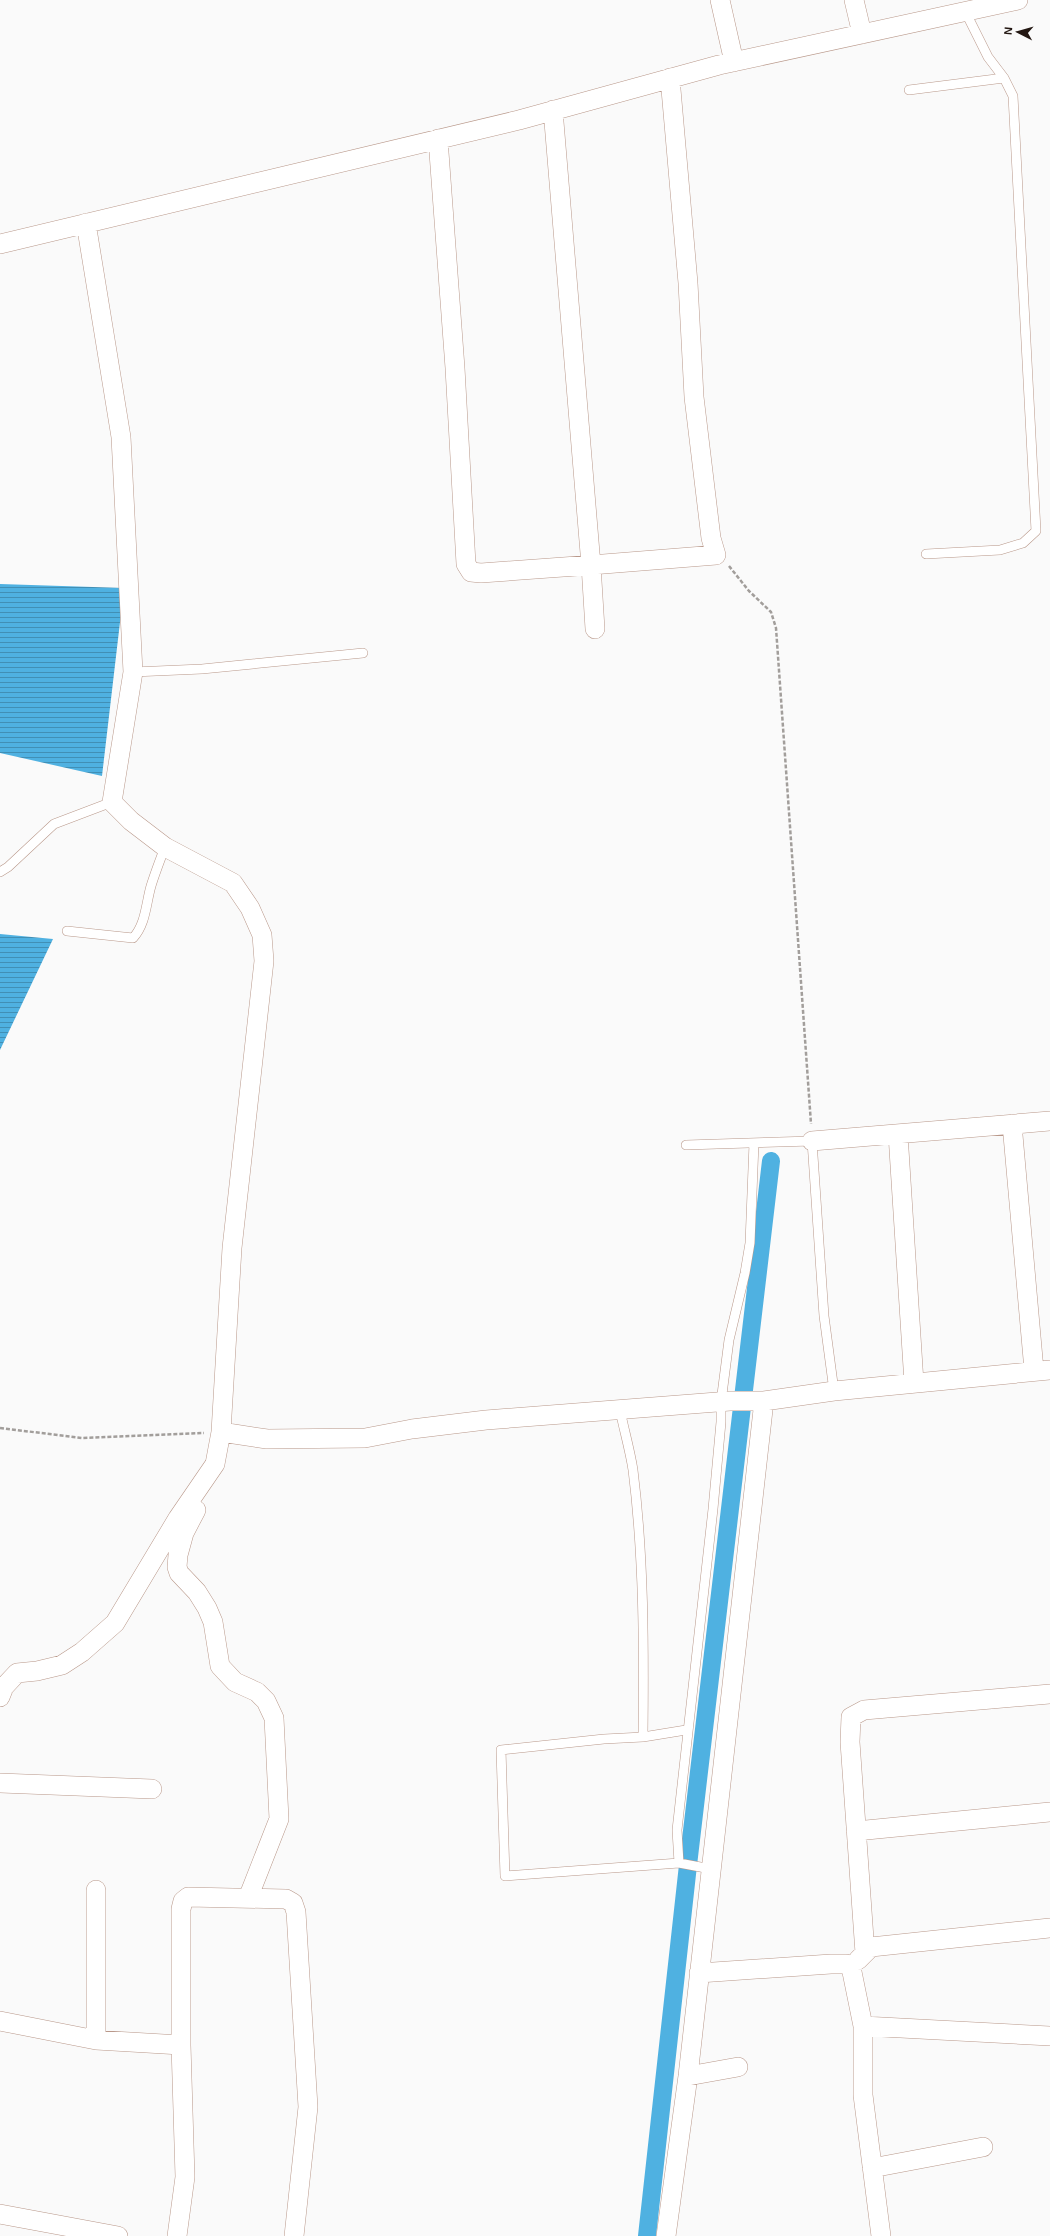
<svg xmlns="http://www.w3.org/2000/svg" width="1050" height="2236" font-family="Helvetica,sans-serif">
	<style>
		.water { fill: url(#water-rules) }
		.lines { fill: none; stroke-linecap: round; stroke-linejoin: round }
		.canal { stroke: #4fb1e1; stroke-width: 18 }
		.service-casing { stroke: #b9988a; stroke-width: 10 }
		.minor-casing { stroke: #b9988a; stroke-width: 20 }
		.path { stroke: #a29e9b; stroke-width: 2.5; stroke-dasharray: 4 2; stroke-linecap: butt }
		.service { stroke: #fff; stroke-width: 9 }
		.minor { stroke: #fff; stroke-width: 19 }
	</style>
	<defs>
		<pattern id="water-rules" width="6" height="5" patternUnits="userSpaceOnUse"><rect width="6" height="5" fill="#4fb1e1"/><path d="M0 2.5h6" fill="none" stroke="#418fb5"/></pattern>
	</defs>
	<rect width="100%" height="100%" fill="#fafafa"/>
	<path class="water" d="M0 584 124 588 102 776 0 753Z
		M0 934 53 939 0 1050Z"/>
	<g class="lines">
		<path class="canal" d="M647 2236 688 1865 771 1161"/>
		<g class="service-casing">
			<path id="service" d="M909 90 1004 78
				M926 554 1000 550 1023 543 1036 531 1013 96 1004 78 988 57 965 11
				M133 672 202 669 363 653
				M0 872 8 867 54 824 112 802
				M67 931 133 938C146 924 146 903 151 886 155 873 160 860 165 847
				M686 1145 812 1141 824 1316 834 1391
				M620 1410C624 1430 630 1450 633 1470 644 1558 644 1648 643 1737
				M679 1863 505 1876 501 1750 604 1739 643 1737 686 1730
				M711 1869 679 1863 677 1830 713 1509 721 1422V1402L729 1340 745 1273 750 1243 754 1143"/>
		</g>
		<g class="minor-casing">
			<path id="minor" d="M720 0 734 62
				M854 0 862 34
				M553 110 591 565 716 555 711 538 694 397 688 283 670 78
				M438 139 455 368 466 564 471 572 481 573 591 565 595 629
				M86 223 121 437 133 672 112 802 131 821 165 847 233 883 250 908 262 935 264 961 232 1248 221 1432
				M0 244 519 120 719 65 1018 0
				M1012 1124 1034 1370
				M898 1134 914 1383
				M812 1141 1050 1121
				M196 1510 184 1533 178 1555 177 1567 179 1573 197 1592 207 1608 213 1622 220 1666 235 1682 257 1692 266 1701 274 1718 279 1819 248 1898
				M0 1697 4 1687 17 1673 37 1671 62 1665 82 1652 115 1623 178 1518 215 1464 221 1432 267 1439 365 1438 412 1429 486 1420 730 1401H764L834 1391 1050 1370
				M0 1783 152 1789
				M856 1831 1050 1812
				M865 1953 850 1742 851 1717 864 1710 1050 1694
				M858 1960 871 1947 1050 1928
				M699 1973 831 1964H846L851 1967 863 2026V2095L881 2236
				M0 2021 96 2040 181 2045
				M863 2026 1050 2036
				M96 2040V1890
				M688 2076 738 2067
				M872 2168 983 2147
				M0 2214 118 2236
				M177 2236 185 2177 181 2045V1909L183 1901 188 1897 286 1899 293 1903 296 1912 308 2107 294 2236
				M666 2236 688 2076 764 1401"/>
		</g>
		<path class="path" d="M729 566 749 591 771 612 776 628 811 1124
			M0 1428 82 1438 204 1433"/>
		<use href="#service" class="service"/>
		<use href="#minor" class="minor"/>
	</g>
	<g transform="translate(1018 32) rotate(276)" stroke="#fafafa" stroke-width="3" paint-order="stroke">
	<path d="M0-3L7 15L0 10L-7 15Z" fill="#231712"/>
	<text y="-6" font-size="11" font-weight="bold" text-anchor="middle" fill="#231712">N</text>
	</g>
</svg>
